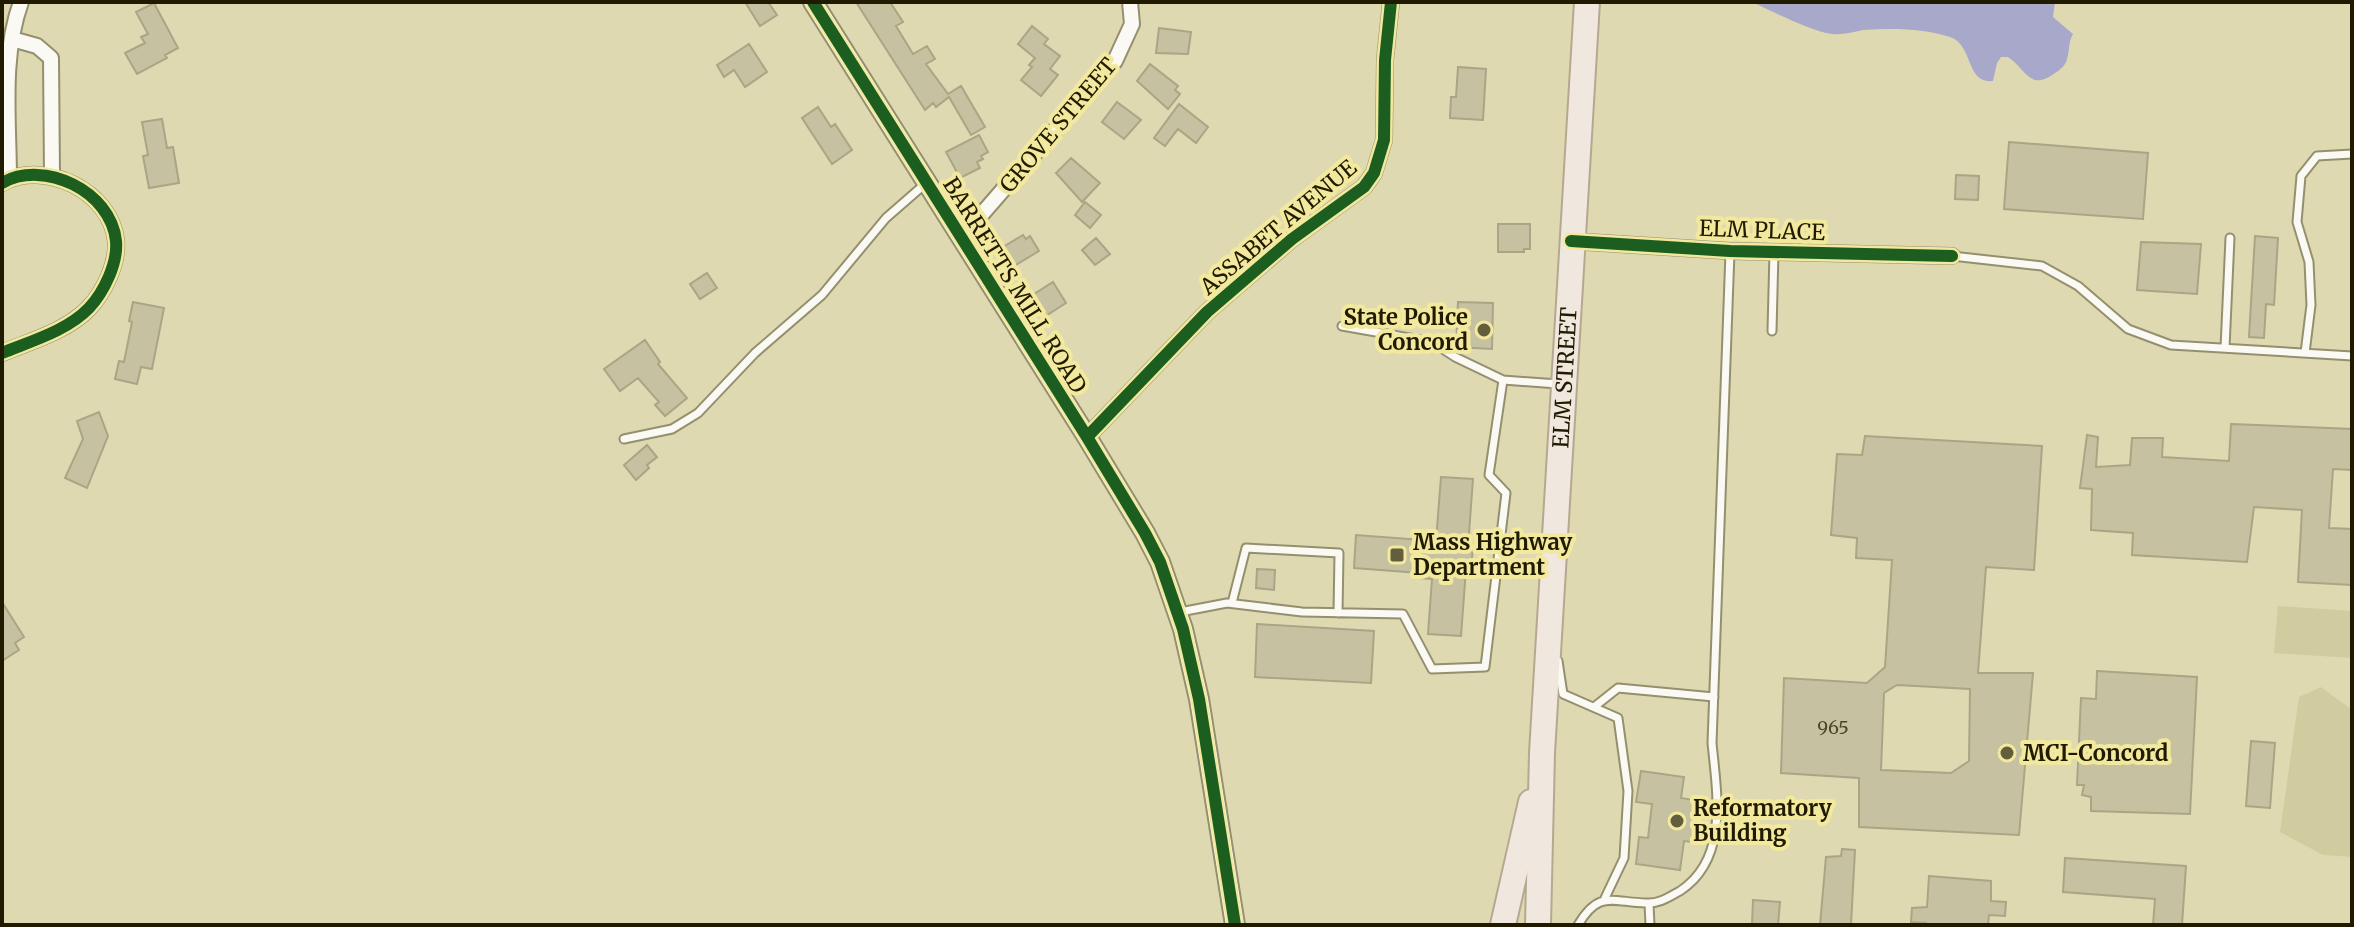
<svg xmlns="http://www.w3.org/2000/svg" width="2354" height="927" font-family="Merriweather,serif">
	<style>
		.green { fill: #d1cba0 }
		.water { fill: #a8a8ca }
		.building { fill: #c6c2a1; stroke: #a9a585; stroke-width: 2; fill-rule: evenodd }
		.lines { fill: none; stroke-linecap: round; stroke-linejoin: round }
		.service-casing { stroke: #948f6e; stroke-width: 11 }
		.minor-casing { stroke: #948f6e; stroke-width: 18 }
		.tertiary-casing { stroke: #948f6e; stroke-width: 22 }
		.trunk-casing { stroke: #b6a890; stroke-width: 28 }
		.service { stroke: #faf9f3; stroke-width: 7 }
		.minor { stroke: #faf9f3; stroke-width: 14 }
		.tertiary { stroke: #faf9f3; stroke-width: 18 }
		.trunk { stroke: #f0e7de; stroke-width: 24 }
		.cycleway-casing { stroke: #f2e89e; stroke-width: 17 }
		.cycleway { stroke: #1b5e20; stroke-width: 12 }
		.poi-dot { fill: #635e3e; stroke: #f2e89e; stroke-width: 3 }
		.labels { text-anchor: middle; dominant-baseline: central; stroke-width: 8; stroke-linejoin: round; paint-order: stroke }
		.number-label { font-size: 18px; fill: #4a4629 }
		.street-label { font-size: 22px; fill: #201b00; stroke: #f2e89e }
		.poi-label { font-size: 22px; font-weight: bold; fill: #201b00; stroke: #f2e89e; text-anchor: start }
	</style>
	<rect width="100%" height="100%" fill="#dfd9b1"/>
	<path class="green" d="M2278 606 2352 611V658L2274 653Z
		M2321 687 2352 710V857L2323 855 2280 832 2299 697Z"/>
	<path class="water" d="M1752 2H2055L2053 17 2073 34C2068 43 2070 49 2067 59 2066 65 2060 70 2055 73 2030 92 2026 69 2008 57H2001L1997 63 1993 81C1965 84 1974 45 1950 37 1922 28 1893 28 1863 30 1853 32 1843 35 1833 34 1812 32 1772 11 1752 2Z"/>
	<path class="building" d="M745 2H768L777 15 760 26Z
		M856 2H890L903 22 896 26 913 54 927 46 935 59 926 64 948 94 961 86 985 127 971 135 949 97 936 107 933 103 925 110Z
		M154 3 178 48 165 55 167 58 137 74 125 53 145 43 141 37 148 34 136 12Z
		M1032 26 1048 39 1044 44 1060 56 1050 69 1058 75 1041 96 1021 80 1032 67 1029 65 1035 58 1018 44Z
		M1159 28 1191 32 1188 54 1156 53Z
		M749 44 767 72 745 87 734 70 724 77 717 65Z
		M1150 64 1178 86 1175 90 1180 94 1168 109 1137 81Z
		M1458 67 1486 69 1483 120 1450 118 1451 97H1456Z
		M1117 102 1141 120 1124 139 1102 122Z
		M1179 104 1208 127 1196 143 1178 129 1165 146 1154 138Z
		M818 107 831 127 835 124 852 150 832 164 802 118Z
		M162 119 167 148 173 147 179 183 149 188 143 156 148 155 142 122Z
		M979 135 988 152 981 156 983 159 977 162 980 168 960 178 946 152Z
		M2009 142 2148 153 2143 219 2004 209Z
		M1071 158 1100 183 1082 202 1056 173Z
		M1956 175 1979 176 1978 200 1955 199Z
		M1085 202 1101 215 1090 228 1075 215Z
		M1498 224H1530V249H1524V252H1498Z
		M1023 235 1026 239 1030 236 1039 251 1014 266 1003 247Z
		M2255 236 2278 238 2274 305 2266 304 2264 338 2249 337Z
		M1096 238 1110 254 1095 265 1082 250Z
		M2141 242 2201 244 2197 294 2137 290Z
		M707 273 717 288 700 299 690 284Z
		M1053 282 1066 303 1044 317 1031 296Z
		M133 302 164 308 152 369 141 367 137 384 115 379 119 361 124 362 132 322 129 321Z
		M1458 302 1493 303 1492 349 1456 347Z
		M645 340 660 362 658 364 687 398 665 416 655 405 659 402 638 378 620 391 604 369Z
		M99 412 108 436 87 488 65 478 83 439 77 421Z
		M2231 424 2352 429V470L2333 469 2329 528 2352 529V585L2298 582 2302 510 2254 507 2247 562 2132 555 2133 533 2091 530 2092 489 2080 488 2087 435 2098 437 2096 467 2130 465 2132 438H2163L2162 457 2229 461Z
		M1865 436 2042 446 2034 570 1986 567 1978 673H2033L2019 835 1859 827V778L1781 773 1784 678 1867 683 1885 667 1892 560 1856 558 1857 538 1831 535 1837 454 1862 455ZM1897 685 1970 689 1969 761 1951 773 1881 770 1884 693Z
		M647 445 657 457 647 465 649 468 636 480 624 465Z
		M1441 477 1473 479 1468 547H1473L1471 569H1466L1461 636 1428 634 1432 579 1420 578V573L1354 568 1356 535 1436 541Z
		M1257 569 1275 570 1274 590 1256 588Z
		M2 602 24 637 15 643 19 650 2 661Z
		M1257 624 1374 631 1371 683 1255 677Z
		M2097 671 2197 677 2190 814 2091 811V797L2082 795 2084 785H2077L2081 698 2096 699Z
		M2251 741 2275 743 2270 808 2246 806Z
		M1641 771 1684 777 1681 798 1706 802 1701 843 1684 841 1680 870 1636 864 1639 837 1648 838 1652 804 1636 802Z
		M1842 849 1855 850 1851 925H1820L1826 857 1841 856Z
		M2065 858 2186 866 2182 925H2153L2155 899 2063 892Z
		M1929 876 1991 881V901L2006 902 2005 916 1989 915 1988 925H1926V923L1911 922 1912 908 1927 907Z
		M1753 900 1780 902 1778 925H1752Z"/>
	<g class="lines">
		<g class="service-casing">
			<path id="service" d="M1952 256 2042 266 2078 286 2128 329 2171 345 2352 356
				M1342 326 1432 342 1455 357 1503 380
				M1772 331 1774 252
				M2225 348 2230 238
				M2305 353 2311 305 2309 262 2297 222 2301 176 2317 156 2352 154
				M624 439 672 429 698 413 755 353 822 295 886 218 925 184
				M1232 603 1246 548 1339 553 1338 613
				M1180 612 1227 603 1302 612 1403 614 1432 669 1485 667 1506 493 1489 475 1503 380 1558 384
				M1558 661 1563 694 1618 718 1628 791 1624 858 1605 898
				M1594 707 1618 688 1714 697
				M1649 904 1650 925
				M1578 925C1599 890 1611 902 1646 903 1659 904 1669 897 1680 891 1729 859 1717 794 1712 743L1730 252"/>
		</g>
		<g class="minor-casing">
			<path id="minor" d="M12 39 37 46 51 58 52 175
				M9 179C9 122 1 57 21 2
				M2 183C44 159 111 191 116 241 118 263 104 292 89 308 67 331 31 341 2 353
				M962 237 1115 61 1132 24 1130 2
				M1571 241 1730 251 1952 256
				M1087 437 1207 312 1292 239 1364 187 1374 173 1384 140 1385 60 1391 2"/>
		</g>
		<g class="tertiary-casing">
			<path id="tertiary" d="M813 2 1087 437 1145 533 1160 562 1183 629 1199 699 1235 925"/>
		</g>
		<g class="trunk-casing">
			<g id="trunk">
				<path d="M1503 925 1531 802"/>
				<path id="s1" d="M1538 925 1542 753 1587 2"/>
			</g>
		</g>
		<use href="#service" class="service"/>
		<use href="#minor" class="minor"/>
		<use href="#tertiary" class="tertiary"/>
		<use href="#trunk" class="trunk"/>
		<g class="cycleway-casing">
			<path id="cycleway" d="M813 2 1087 437 1145 533 1160 562 1183 629 1199 699 1235 925
				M2 183C44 159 111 191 116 241 118 263 104 292 89 308 67 331 31 341 2 353
				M1571 241 1730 251 1952 256
				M1087 437 1207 312 1292 239 1364 187 1374 173 1384 140 1385 60 1391 2"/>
		</g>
		<use href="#cycleway" class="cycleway"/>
	</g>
	<g class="poi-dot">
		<circle cx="1484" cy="330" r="8"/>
		<rect x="1389" y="547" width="16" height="16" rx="4"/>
		<circle cx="2007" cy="753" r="8"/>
		<circle cx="1677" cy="821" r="8"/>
	</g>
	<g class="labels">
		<g class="number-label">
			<text x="1833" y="727">965</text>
		</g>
		<g class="street-label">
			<text transform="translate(1058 125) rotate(-50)">GROVE STREET</text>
			<text transform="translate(1278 227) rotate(-40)">ASSABET AVENUE</text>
			<text transform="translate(1762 230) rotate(2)">ELM PLACE</text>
			<text transform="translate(1015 285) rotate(58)">BARRETTS MILL ROAD</text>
			<text stroke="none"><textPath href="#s1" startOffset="548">ELM STREET</textPath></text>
		</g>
		<g class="poi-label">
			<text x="1468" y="317" text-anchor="end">State Police<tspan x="1468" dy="25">Concord</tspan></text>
			<text x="1413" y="542">Mass Highway<tspan x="1413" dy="25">Department</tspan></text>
			<text x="2023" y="753">MCI-Concord</text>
			<text x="1693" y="808">Reformatory<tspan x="1693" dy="25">Building</tspan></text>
		</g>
	</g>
	<rect width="2354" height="927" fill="none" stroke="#201b00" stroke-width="8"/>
</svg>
